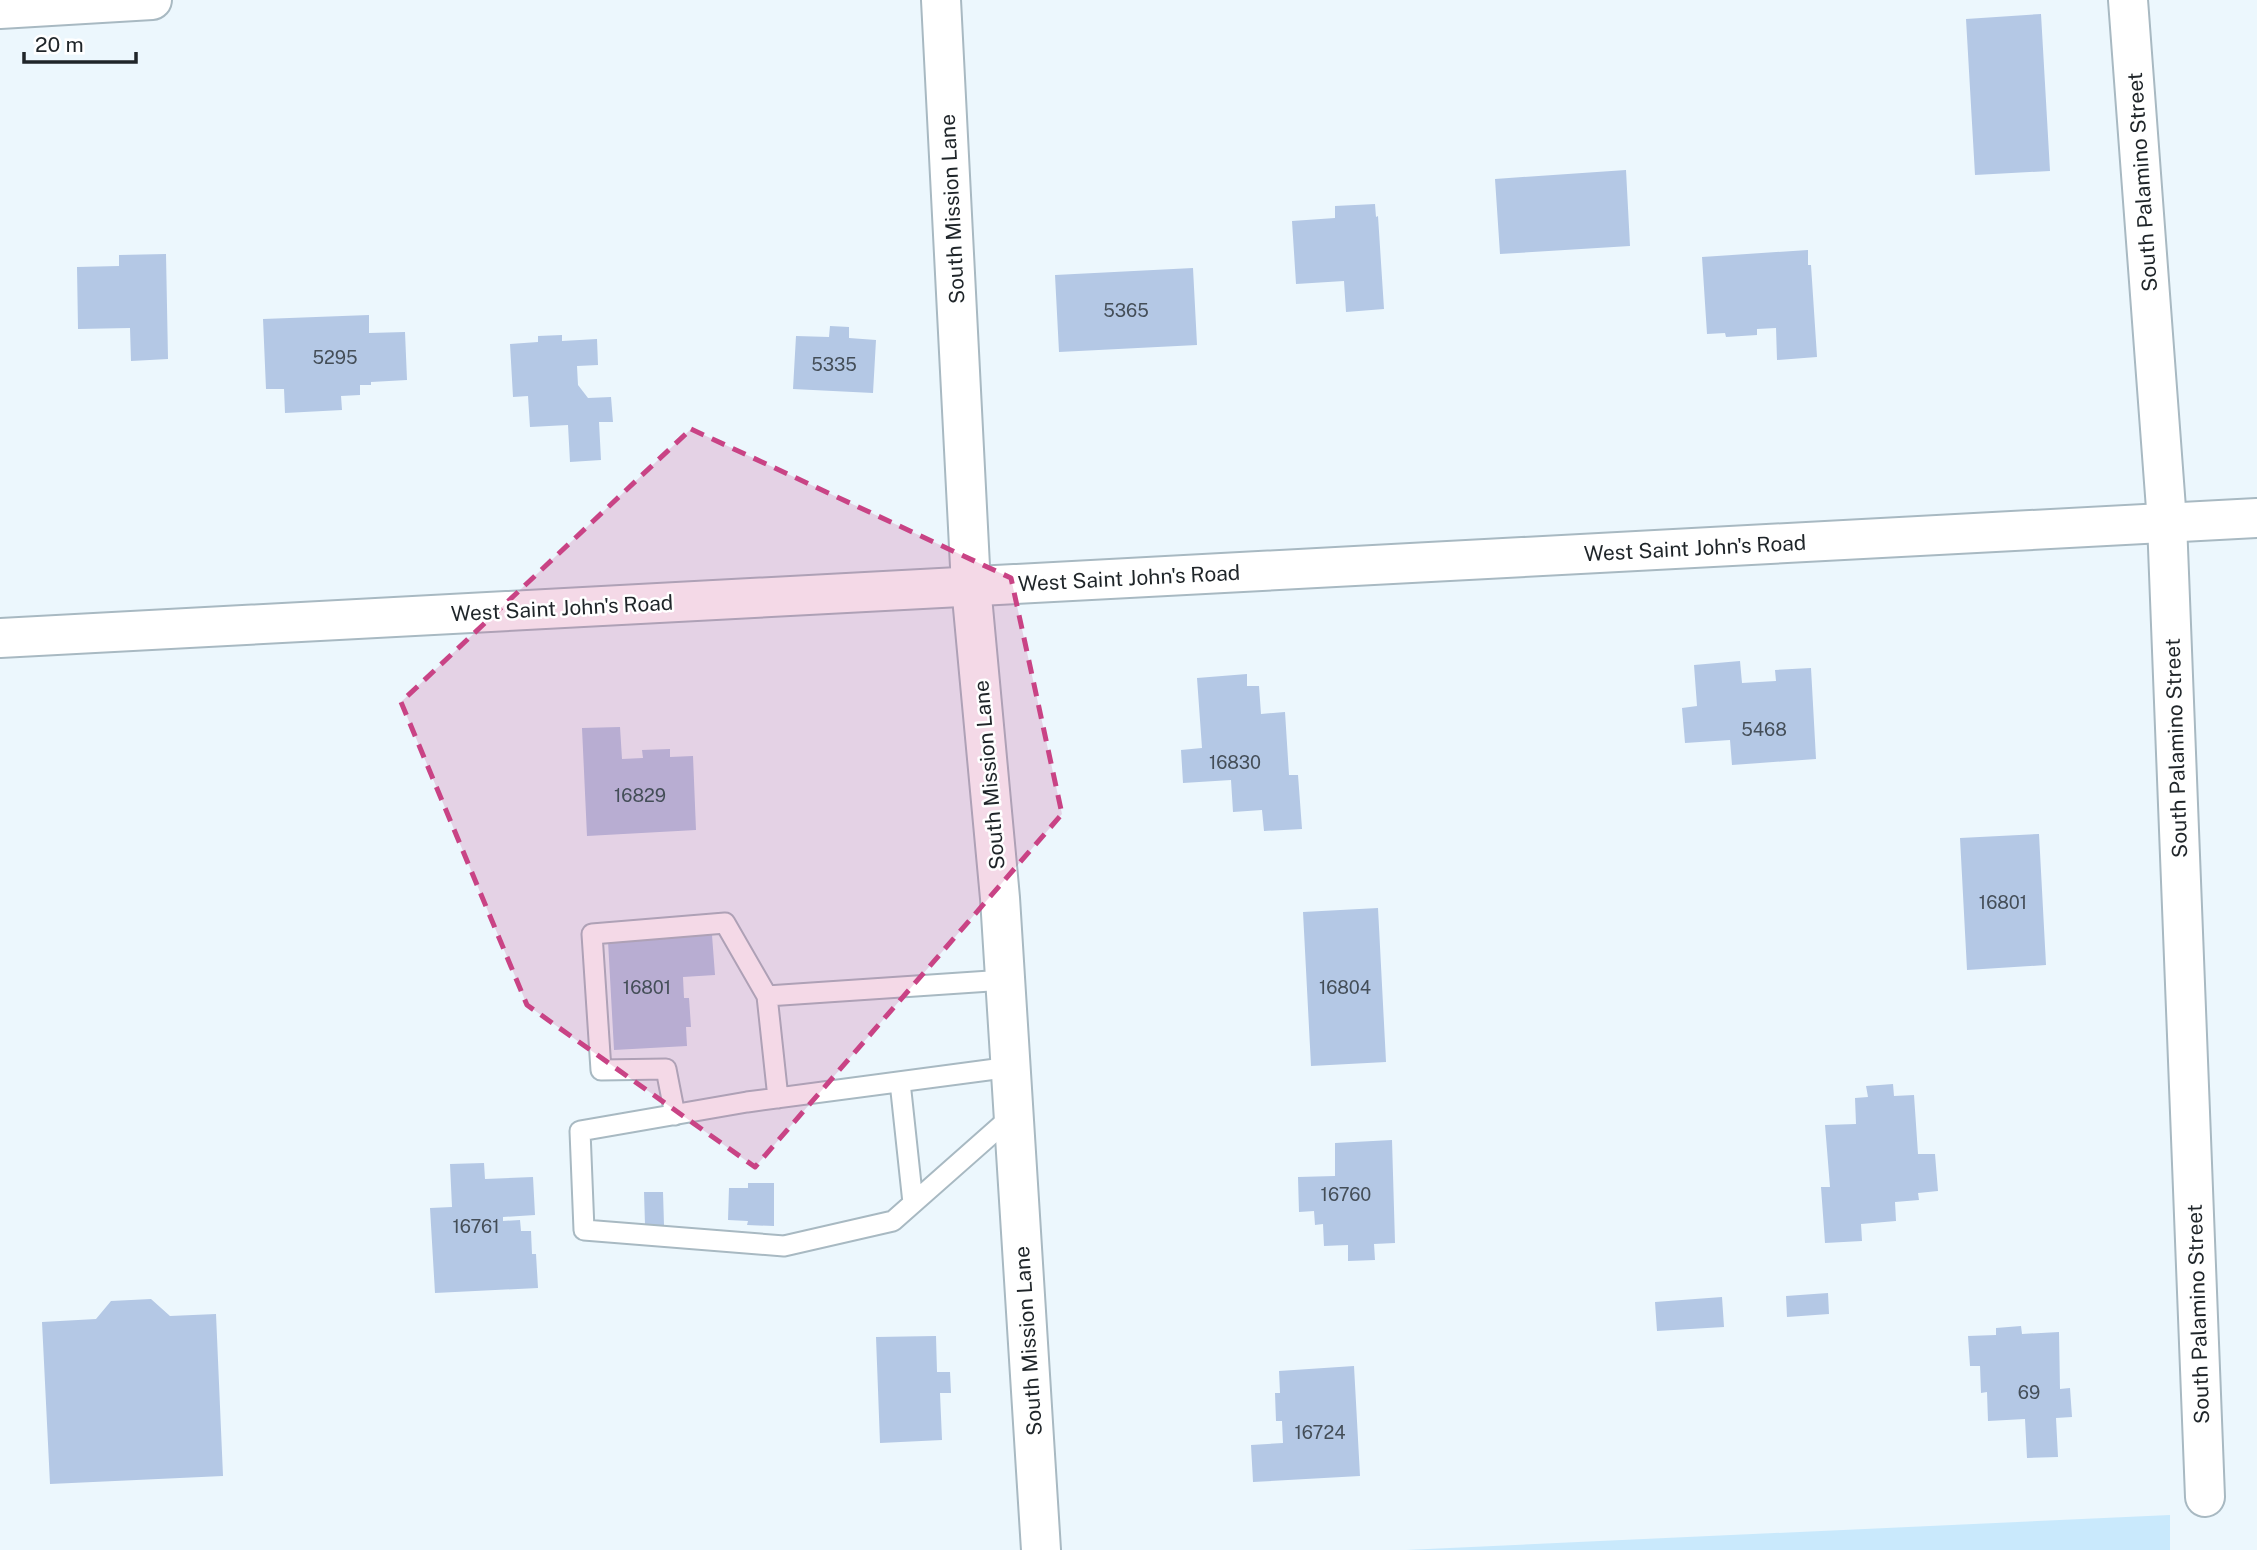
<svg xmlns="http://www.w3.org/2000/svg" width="2257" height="1550" font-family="'Public Sans',sans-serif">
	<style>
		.green { fill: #c9e9fc }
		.building { fill: #b4c8e5 }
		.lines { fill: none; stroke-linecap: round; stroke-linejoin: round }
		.service-casing { stroke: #a8b9c2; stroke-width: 23 }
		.minor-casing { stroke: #a8b9c2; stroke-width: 42 }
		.tertiary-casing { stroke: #a8b9c2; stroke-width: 42 }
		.service { stroke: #fff; stroke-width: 19 }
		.minor { stroke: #fff; stroke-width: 38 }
		.tertiary { stroke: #fff; stroke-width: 38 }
		.marked { fill: #c94385; fill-opacity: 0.2; stroke: #c94385; stroke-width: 5; stroke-dasharray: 14 9; stroke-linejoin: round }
		.labels { text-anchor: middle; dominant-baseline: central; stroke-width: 5; stroke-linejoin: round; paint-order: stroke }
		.number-label { font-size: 18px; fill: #444e58 }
		.street-label { font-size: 21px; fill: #1f2529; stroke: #fff }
	</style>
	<rect width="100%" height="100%" fill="#ecf7fd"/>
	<path class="green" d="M2170 1515V1550H1406Z"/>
	<path class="building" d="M2041 14 2050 171 1975 175 1966 19Z
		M1626 170 1630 246 1500 254 1495 179Z
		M1375 204 1376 217 1378 216 1384 309 1346 312 1344 281 1296 284 1292 221 1335 218V206Z
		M1808 250V265H1811L1817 357 1777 360 1776 328 1757 329V335L1726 337 1725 333 1707 334 1702 257Z
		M166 254 168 359 131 361 130 328 78 329 77 267 119 266V255Z
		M1193 268 1197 345 1059 352 1055 275Z
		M369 315V333L405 332 407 380 371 382V385H360V395L341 396 342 410 285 413 284 389H266L263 319Z
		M830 326 849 327V338L876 340 873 393 793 389 796 336 829 337Z
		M562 335V341L597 339 598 365 577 366 578 385 588 398 611 397 613 422H599L601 460 570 462 568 425 530 427 528 396 513 397 510 344 538 342V336Z
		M1740 661 1742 683 1776 681 1775 670 1811 668 1816 759 1732 765 1730 740 1685 743 1682 708 1697 706 1694 665Z
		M1247 674V686H1259L1261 714 1285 712 1289 775H1298L1302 829 1264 831 1262 810 1233 812 1231 780 1183 783 1181 750 1202 748 1197 678Z
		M620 727 622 759 643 758 642 750 670 749V757L693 756 696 830 587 836 582 728Z
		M2039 834 2046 965 1967 970 1960 838Z
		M1378 908 1386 1062 1311 1066 1303 912Z
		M712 935 715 975 683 977 684 998H689L691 1027H686L687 1046 614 1050 608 941Z
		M1893 1084 1894 1096 1914 1095 1918 1154H1935L1938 1191 1918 1193 1919 1200 1895 1202 1896 1221 1861 1224 1862 1241 1825 1243 1821 1187H1830L1825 1125 1856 1124 1855 1098 1868 1097 1866 1086Z
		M1392 1140 1395 1243 1374 1244 1375 1260 1348 1261V1245L1324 1246 1323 1224 1315 1225 1314 1211 1299 1212 1298 1177 1335 1176V1143Z
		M484 1163 485 1179 533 1177 535 1215 503 1217V1221L520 1220 521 1231H531L532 1254H536L538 1288 435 1293 430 1208 452 1207 450 1164Z
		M748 1183H774V1226L747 1225 748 1221 728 1220 729 1188H748Z
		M644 1192H663L664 1225H645Z
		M1828 1293 1829 1314 1787 1317 1786 1296Z
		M1722 1297 1724 1327 1657 1331 1655 1302Z
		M151 1299 170 1316 216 1314 223 1476 50 1484 42 1322 96 1319 111 1301Z
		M2021 1326 2022 1334 2059 1332 2060 1389 2070 1388 2072 1417 2056 1418 2058 1457 2027 1458 2025 1419 1988 1421 1987 1392 1981 1393 1980 1366H1970L1968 1336 1996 1335V1328Z
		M936 1336 937 1372H950L951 1393H940L942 1440 880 1443 876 1337Z
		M1354 1366 1360 1476 1253 1482 1251 1445 1283 1443 1282 1421H1276L1275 1393H1280L1279 1371Z"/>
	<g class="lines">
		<g class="service-casing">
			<path id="service" d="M1011 1067 747 1102 580 1131 584 1230 784 1246 893 1221 1014 1114
				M900 1082 913 1203
				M778 1098 767 996 1005 980
				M675 1115 666 1069 601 1070 592 934 725 923 767 996"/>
		</g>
		<g class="minor-casing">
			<path id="minor" d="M941 0 971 586 1000 898 1041 1550
				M2128 0 2167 522 2205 1497
				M0 9 152 0"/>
		</g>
		<g class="tertiary-casing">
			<path id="tertiary" d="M0 638 2257 518"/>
		</g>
		<use href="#service" class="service"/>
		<use href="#minor" class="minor"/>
		<use href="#tertiary" class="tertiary"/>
	</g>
	<path class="marked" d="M691 429 1011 578 1062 814 755 1167 527 1005 401 702Z"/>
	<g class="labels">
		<g class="number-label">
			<text x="1126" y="310">5365</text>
			<text x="335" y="357">5295</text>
			<text x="834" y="364">5335</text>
			<text x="1764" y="729">5468</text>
			<text x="1235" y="762">16830</text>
			<text x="640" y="795">16829</text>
			<text x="2003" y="902">16801</text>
			<text x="647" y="987">16801</text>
			<text x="1345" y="987">16804</text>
			<text x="1346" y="1194">16760</text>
			<text x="476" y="1226">16761</text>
			<text x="2029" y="1392">69</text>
			<text x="1320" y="1432">16724</text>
		</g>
		<g class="street-label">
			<text transform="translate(2142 182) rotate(-94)">South Palamino Street</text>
			<text transform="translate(952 209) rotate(-93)">South Mission Lane</text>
			<text transform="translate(1695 548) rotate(-3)">West Saint John's Road</text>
			<text transform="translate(1129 578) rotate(-3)">West Saint John's Road</text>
			<text transform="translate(562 608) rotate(-3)">West Saint John's Road</text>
			<text transform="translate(2176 748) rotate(-92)">South Palamino Street</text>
			<text transform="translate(989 775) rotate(-95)">South Mission Lane</text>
			<text transform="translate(2198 1314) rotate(-92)">South Palamino Street</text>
			<text transform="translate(1028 1341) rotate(-94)">South Mission Lane</text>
		</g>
	</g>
	<path d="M24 52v10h112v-10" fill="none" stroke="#1f2529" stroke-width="3.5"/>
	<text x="35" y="52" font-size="21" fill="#1f2529" stroke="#ffffff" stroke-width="5" paint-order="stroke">20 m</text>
</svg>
